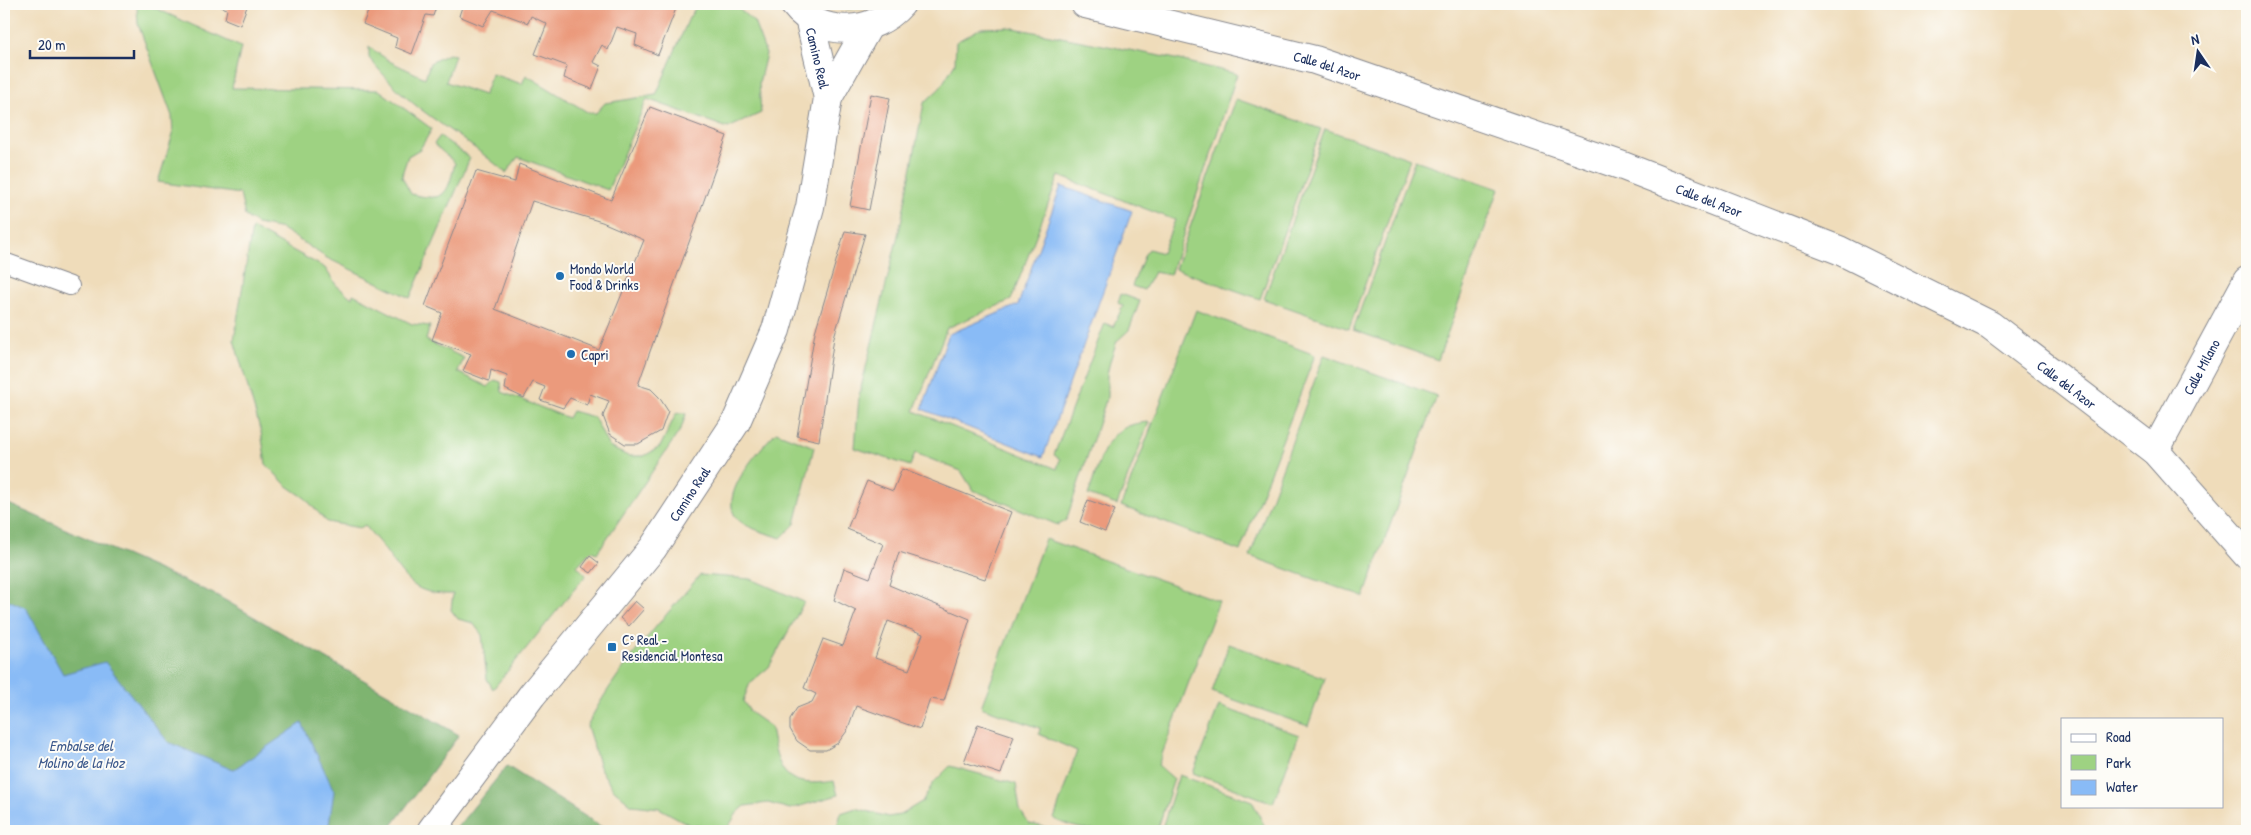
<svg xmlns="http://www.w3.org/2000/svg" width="2251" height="835" font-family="'Patrick Hand',sans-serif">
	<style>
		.green { fill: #9ed282; stroke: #5c8070 }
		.forest { fill: #7eb470; stroke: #4c7267 }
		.water { fill: #89bbf6; stroke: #5275aa }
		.building { fill: #eb9a7b; fill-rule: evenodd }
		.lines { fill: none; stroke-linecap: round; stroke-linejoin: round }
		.service-casing { stroke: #85868c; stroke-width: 20 }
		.minor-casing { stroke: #85868c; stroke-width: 30 }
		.tertiary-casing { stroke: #85868c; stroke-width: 30 }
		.service { stroke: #fff; stroke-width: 18 }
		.minor { stroke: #fff; stroke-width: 28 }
		.tertiary { stroke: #fff; stroke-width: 28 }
		.poi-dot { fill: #1f6fb2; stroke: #fdfcf7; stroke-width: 2 }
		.labels { text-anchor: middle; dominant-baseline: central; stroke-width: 4; stroke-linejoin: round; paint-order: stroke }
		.street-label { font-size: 14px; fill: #1b2f5e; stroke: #fdfcf7 }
		.poi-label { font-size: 14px; fill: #1b2f5e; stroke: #fdfcf7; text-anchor: start }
		.water-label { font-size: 15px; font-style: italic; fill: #3c598c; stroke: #fdfcf7 }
	</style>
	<rect width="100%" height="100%" fill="#fdfcf7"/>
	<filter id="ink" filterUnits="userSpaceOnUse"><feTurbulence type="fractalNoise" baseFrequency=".02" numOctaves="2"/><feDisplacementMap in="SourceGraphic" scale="10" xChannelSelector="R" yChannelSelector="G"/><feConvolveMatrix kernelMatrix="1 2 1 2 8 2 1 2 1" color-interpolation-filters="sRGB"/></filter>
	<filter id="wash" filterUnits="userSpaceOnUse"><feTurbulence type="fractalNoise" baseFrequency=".0096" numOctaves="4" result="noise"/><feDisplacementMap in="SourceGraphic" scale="20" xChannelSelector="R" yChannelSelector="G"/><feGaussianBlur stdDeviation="1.12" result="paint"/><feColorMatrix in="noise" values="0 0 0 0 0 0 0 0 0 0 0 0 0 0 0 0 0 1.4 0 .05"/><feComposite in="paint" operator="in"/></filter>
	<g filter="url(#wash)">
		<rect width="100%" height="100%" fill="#efdcba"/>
		<path class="green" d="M140 4H146L241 47 232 88 379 90 432 129 420 149 408 156 403 171 402 177 411 194C445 202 447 196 455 163L434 144 440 136 470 158 410 298 327 258 282 229 257 224 245 216 240 194 158 182 173 134 172 116 138 24 137 9Z
			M698 4H733L754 22 766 54 759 83 761 113 728 128 647 99 608 190 518 157 506 173C479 149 448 130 419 108 401 94 384 76 369 58V47L391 62 425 78 430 63 448 54 455 55 446 82 484 95 492 74 522 84 526 75 589 113H596L605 103 656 95 689 18Z
			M826 4H870C856 11 840 11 826 4Z
			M1008 27 1171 58 1237 74 1170 275 1154 272 1144 290 1132 286 1145 254 1149 249 1162 253 1175 220 1059 176 1011 300 947 328 914 411 1057 469 1060 459 1054 455 1105 323 1113 327 1123 306 1118 303 1121 294 1140 301 1129 330 1117 341 1111 358 1107 374V397L1066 521 1058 525 973 490 961 471 915 453 910 466 855 448 859 396 901 223 924 103 940 88 955 63 956 42 981 28Z
			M1236 99 1321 129 1260 299 1175 269Z
			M1325 129 1410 159 1349 329 1264 299Z
			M1415 160 1499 189 1438 360 1353 330Z
			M252 228 325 268 336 285 352 298 353 294 412 324 430 326 426 340 464 358 458 372 488 387 495 380 501 382 502 392 568 418 572 411 594 417 609 447 628 456H644L660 447 677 412 686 414 681 429 597 553 591 551 577 566 586 575 493 689 487 679 482 635 473 623 458 619 451 610 453 594C413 595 406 580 385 550 379 541 371 534 365 525L360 528 327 522 305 498 286 485 266 464 261 432 234 340Z
			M1196 310 1315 355 1240 551 1121 506Z
			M1324 355 1437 396 1364 597 1250 556Z
			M1149 422 1117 505 1088 495C1102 459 1103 424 1149 422Z
			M776 432 814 447 795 524 781 538C768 533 743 528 735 516 720 492 760 449 776 432Z
			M1045 539 1219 601 1158 765 1174 779 1157 831C1123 831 1084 835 1054 819L1077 751 1039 734 1040 728 981 707Z
			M700 575 751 579 804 602 769 667 750 683 743 701 751 713 771 727C778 772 784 789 834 781L838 795 790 809 768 803 745 806 737 813 727 829 690 825 659 808 632 805 613 789 601 770 587 726C615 670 660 623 700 575Z
			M1229 644 1325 678 1308 726 1212 692Z
			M1219 706 1299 735 1273 803 1193 773Z
			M950 766 1016 784 1020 810 1029 824 1067 831H836L841 813 856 808 888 817 900 815 923 801 933 783Z
			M1179 775 1252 801 1267 831H1161Z"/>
		<path class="forest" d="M4 502 216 595 459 735 388 831H4Z
			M507 766 608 831H454Z"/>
		<path class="water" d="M1061 186 1132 211 1043 457 922 409 949 334 1018 305Z
			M4 598 26 608 63 674 105 662 168 742 233 770 302 723 334 791 328 831H4Z"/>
		<g id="blocks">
			<path class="building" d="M214 4H248L240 25 225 19 227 9Z
				M371 4H437L433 16 426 15 412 54 395 47 397 38 363 24Z
				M463 4H672L677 6 658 55 635 45 637 34 617 27 608 50 602 45 593 62 601 66 592 89 564 78 567 66 535 54 547 24 531 16 528 23 493 10 483 26 459 16Z
				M871 94 890 98 869 210 850 206Z
				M650 107 727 136 638 385 651 389 659 397 668 411 661 431 638 444H625L610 434 603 416 609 401 590 394 587 405 570 398 563 408 540 400 545 387 533 382 524 398 505 389 507 376 491 370 489 381 463 371 471 354 432 340 442 313 425 306 476 171 515 182 519 164 611 200ZM532 201 602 222 644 240 599 350 495 309Z
				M845 231 865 234 834 337 819 441 797 436 815 332Z
				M902 469 1011 512 985 579 899 552 889 585 970 619 944 701 930 699 920 729 856 706 847 731 838 743 826 750H810L797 741 790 729V719L797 708 812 702 816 694 804 688 823 639 843 646 856 611 834 600 844 568 870 578 883 544 847 529 867 481 893 491ZM888 621 923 634 909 670 875 658Z
				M1088 500 1115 510 1105 532 1080 522Z
				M590 556 599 563 591 573 582 567Z
				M635 601 644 609 629 626 620 618Z
				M978 724 1014 736 1001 774 964 762Z"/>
		</g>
	</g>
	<g filter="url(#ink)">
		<use href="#blocks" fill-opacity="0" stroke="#85868c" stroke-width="1"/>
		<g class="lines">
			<g class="service-casing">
				<path id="service" d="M4 262 70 286"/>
			</g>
			<g class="minor-casing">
				<g id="minor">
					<path id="s1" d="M1085 4 1315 60 1623 166 1839 250 1990 325 2155 451 2247 555"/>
					<path id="s2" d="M2155 451 2247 281"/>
				</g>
			</g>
			<g class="tertiary-casing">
				<g id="tertiary">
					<path d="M794 4C821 39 874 35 901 4"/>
					<path id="s3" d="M809 18 828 98"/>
					<path id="s4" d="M431 831 532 695 653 548 736 422 776 330 810 207 828 98 868 27"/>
				</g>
			</g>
			<use href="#service" class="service"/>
			<use href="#minor" class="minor"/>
			<use href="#tertiary" class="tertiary"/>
		</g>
	</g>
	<g class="poi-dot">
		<circle cx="560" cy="276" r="5"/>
		<circle cx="571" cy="354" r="5"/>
		<rect x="607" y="642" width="10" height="10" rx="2.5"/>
	</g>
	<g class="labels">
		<g class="street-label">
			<text stroke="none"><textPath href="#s3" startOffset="41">Camino Real</textPath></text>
			<text stroke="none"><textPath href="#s1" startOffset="250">Calle del Azor</textPath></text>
			<text stroke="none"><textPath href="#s1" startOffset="655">Calle del Azor</textPath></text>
			<text stroke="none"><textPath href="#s2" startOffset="96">Calle Milano</textPath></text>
			<text stroke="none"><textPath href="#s1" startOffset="1060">Calle del Azor</textPath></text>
			<text stroke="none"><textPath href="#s4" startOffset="425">Camino Real</textPath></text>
		</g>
		<g class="poi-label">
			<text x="570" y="268">Mondo World<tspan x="570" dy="16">Food &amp; Drinks</tspan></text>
			<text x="581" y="354">Capri</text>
			<text x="622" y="639">Cº Real -<tspan x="622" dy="16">Residencial Montesa</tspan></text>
		</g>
		<g class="water-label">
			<text x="81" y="745">Embalse del<tspan x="81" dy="17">Molino de la Hoz</tspan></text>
		</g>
	</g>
	<rect width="2251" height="835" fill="none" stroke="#fdfcf7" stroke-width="20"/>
	<rect x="2061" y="718" width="162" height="90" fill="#fdfcf7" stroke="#a3aaba"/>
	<rect x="2071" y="734" width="25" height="8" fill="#ffffff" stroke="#a3aaba"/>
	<text x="2106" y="742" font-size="15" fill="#1b2f5e">Road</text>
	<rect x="2071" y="755" width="25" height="15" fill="#9ed282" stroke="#a3aaba"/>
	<text x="2106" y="768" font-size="15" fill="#1b2f5e">Park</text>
	<rect x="2071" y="780" width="25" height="15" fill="#89bbf6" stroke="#a3aaba"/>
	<text x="2106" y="792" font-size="15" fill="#1b2f5e">Water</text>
	<g transform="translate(2198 52) rotate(347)" stroke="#fdfcf7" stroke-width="4" paint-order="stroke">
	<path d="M0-4L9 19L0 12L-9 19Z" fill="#1b2f5e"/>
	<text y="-8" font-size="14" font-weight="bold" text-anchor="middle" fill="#1b2f5e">N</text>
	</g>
	<path d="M30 50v8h104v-8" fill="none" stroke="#1b2f5e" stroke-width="2.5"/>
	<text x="38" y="50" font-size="15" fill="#1b2f5e" stroke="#fdfcf7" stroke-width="4" paint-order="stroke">20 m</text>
</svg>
